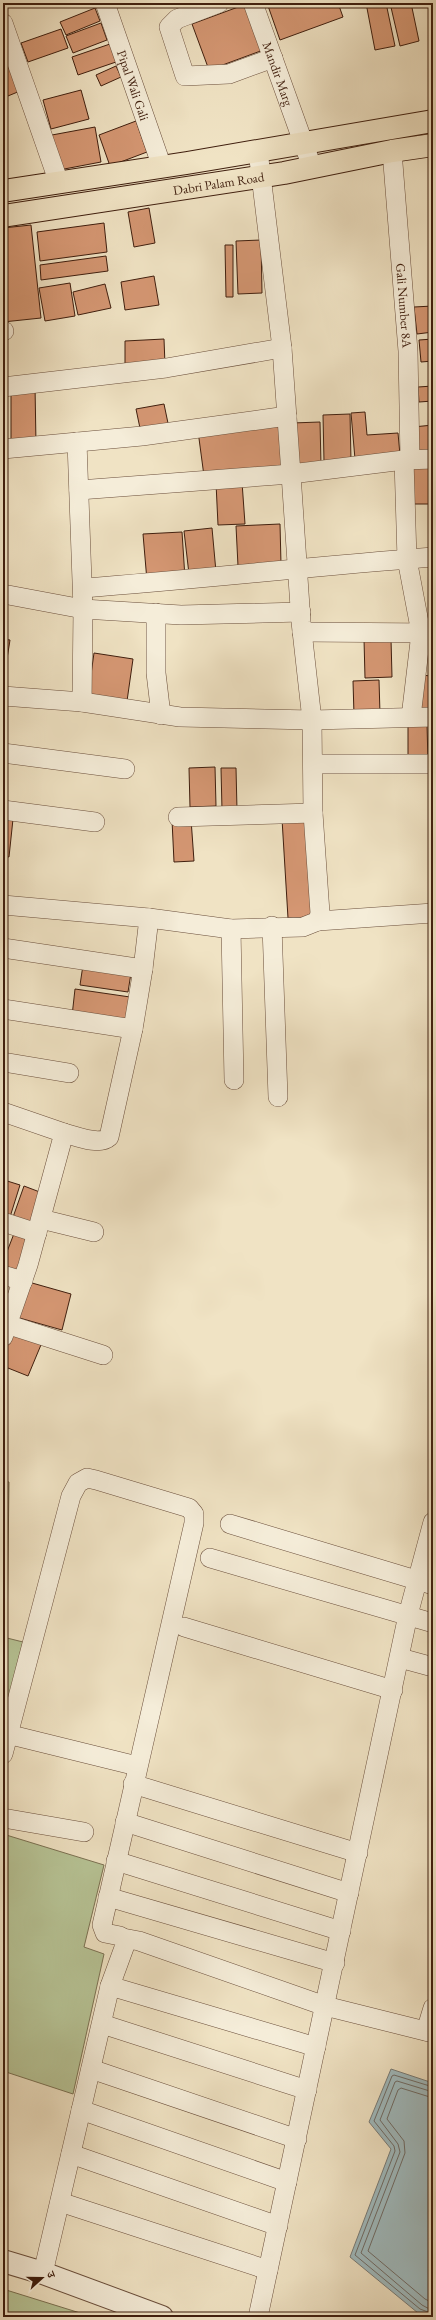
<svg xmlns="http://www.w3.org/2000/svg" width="436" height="2320" font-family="'EB Garamond','Noto Serif Devanagari',serif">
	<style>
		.green { fill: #b7c496; stroke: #7b7152 }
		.water { fill: #a0bbbf; stroke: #797c78 }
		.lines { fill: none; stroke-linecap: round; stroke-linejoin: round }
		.shore { stroke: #706c66; stroke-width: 1 }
		.building { fill: #d59773; stroke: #3f1e0e }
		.minor-casing { stroke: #6b4f3c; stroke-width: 20 }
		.tertiary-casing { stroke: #6b4f3c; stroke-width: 24 }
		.primary-casing { stroke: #3f1e0e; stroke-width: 24 }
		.minor { stroke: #f5edd9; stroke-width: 19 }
		.tertiary { stroke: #f5edd9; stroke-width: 22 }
		.primary { stroke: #f0e3c4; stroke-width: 22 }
		.labels { text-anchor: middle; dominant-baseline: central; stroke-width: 3.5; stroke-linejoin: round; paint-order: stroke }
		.street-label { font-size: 13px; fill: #3f1e0e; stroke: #f5edd9 }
	</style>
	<rect width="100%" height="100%" fill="#f0e3c4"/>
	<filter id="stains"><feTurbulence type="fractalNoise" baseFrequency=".005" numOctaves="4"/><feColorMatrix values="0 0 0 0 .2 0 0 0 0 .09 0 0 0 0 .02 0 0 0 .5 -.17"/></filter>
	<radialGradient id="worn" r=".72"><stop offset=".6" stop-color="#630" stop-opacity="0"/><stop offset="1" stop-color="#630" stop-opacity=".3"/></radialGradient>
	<path class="green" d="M3 1481 9 1482 7 1638 23 1642 4 1719Z
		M3 1834 104 1865 84 1947 104 1954 73 2094 3 2071Z
		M3 2289 93 2317H3Z"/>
	<path class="water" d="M391 2069 433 2083V2317L418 2313 350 2257 391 2149 369 2122Z"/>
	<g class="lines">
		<path class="shore" d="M433 2092 397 2081 395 2082 380 2120 398 2144 400 2152 361 2253 422 2305 433 2311
			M433 2098 401 2088 398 2090 387 2119 404 2141 405 2153 368 2251 425 2299 433 2303
			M429 2317 428 2312 420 2309 355 2255 395 2151 394 2146 374 2121 392 2076 394 2075 433 2087"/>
	</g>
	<path class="building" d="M249 3 266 49 209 70 192 24Z
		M267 3H338L343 17 280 40Z
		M366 3H386L395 46 375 50Z
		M390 3H411L419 41 400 46Z
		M95 8 100 21 66 35 60 22Z
		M101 23 107 40 73 53 66 36Z
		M61 29 68 48 28 62 21 43Z
		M3 44 13 62 3 66Z
		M110 44 116 62 78 75 72 57Z
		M16 65 25 89 3 98V70Z
		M116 66 121 77 101 86 96 75Z
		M81 90 89 119 51 129 43 100Z
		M136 121 147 152 110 166 99 135Z
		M95 127 101 162 59 170 52 135Z
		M149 208 155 243 134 247 128 212Z
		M104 223 107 252 40 261 37 232Z
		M31 225 41 318 3 322V228Z
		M261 240 262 293 238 294 236 241Z
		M225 245H233V297H226Z
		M106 256 108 271 41 280 40 265Z
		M154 276 159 305 125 310 121 282Z
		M70 283 75 316 45 321 39 288Z
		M105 284 111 308 78 315 73 292Z
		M433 306V332L417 334 414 307Z
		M164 339 165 365 125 366V341Z
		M433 339V361L421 362 419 340Z
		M35 386 36 444 11 445V387Z
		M433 386V401L419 402 418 387Z
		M164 404 169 428 141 433 136 409Z
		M365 412 367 435 398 433 400 455 355 459 351 413Z
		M350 414 351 461H324L323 415Z
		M278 420 284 465 204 476 198 431Z
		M320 422 321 465 294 466 292 423Z
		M433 425V453L416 454 413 427Z
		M410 467H433V504H411Z
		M242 482 245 524 218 525 216 483Z
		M280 524 281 564 238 566 236 526Z
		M212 528 216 572 189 574 184 531Z
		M182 532 185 578 147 581 143 534Z
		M3 639 10 640 3 684Z
		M364 639H391L392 677 365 678Z
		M94 653 133 659 127 701 88 696Z
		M418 675 433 676V712H416Z
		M379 680 380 714 354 715 353 681Z
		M408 724H427L428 763H408Z
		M215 767 216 806 190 807 189 768Z
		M221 768H236L237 810H222Z
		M3 818 13 819 9 857 3 856Z
		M306 818 312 917 288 918 282 819Z
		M191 819 194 861 174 862 172 820Z
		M83 965 131 973 128 992 80 985Z
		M75 989 130 997 127 1023 72 1016Z
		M4 1180 20 1185 10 1217 3 1215Z
		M24 1186 45 1194 33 1227 12 1220Z
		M15 1231 31 1237 16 1276 3 1271V1262Z
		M25 1281 71 1294 62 1330 16 1317Z
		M12 1327 43 1340 28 1376 3 1366V1348Z"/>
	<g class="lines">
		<g class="minor-casing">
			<g id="minor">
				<path id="s1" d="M105 3 162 167"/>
				<path d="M219 3 177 19 169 27 185 76 229 74 273 58"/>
				<path id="s2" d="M253 3 312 167"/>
				<path d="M3 23 59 183"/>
				<path d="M258 151 282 348 291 474 404 460 433 459"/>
				<path id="s3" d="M392 151 408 351 410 460"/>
				<path d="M3 331H4"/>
				<path d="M3 387 166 368 282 348"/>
				<path d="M3 449 142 436 287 416"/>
				<path d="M404 460 407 559 421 633 411 717"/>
				<path d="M79 490 291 474 301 622 312 720 313 813 320 913 318 921 303 927 231 929 149 918"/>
				<path d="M83 588C200 579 316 566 433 557"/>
				<path d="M3 594 83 609 77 442"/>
				<path d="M156 613V673L161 715"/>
				<path d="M302 632 433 633"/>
				<path d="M3 696 82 702 180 717 312 720 433 717"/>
				<path d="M82 702 83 609 181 615 301 612"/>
				<path d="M3 753 125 769"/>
				<path d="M313 764H433"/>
				<path d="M3 810 95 822"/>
				<path d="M178 817 313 813"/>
				<path d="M3 905 149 918 143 969 133 1029 109 1137C99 1146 76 1136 64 1133"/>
				<path d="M318 921 433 913"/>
				<path d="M272 926 278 1097"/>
				<path d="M231 929 234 1080"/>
				<path d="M3 948 143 969"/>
				<path d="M3 1009 133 1029"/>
				<path d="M3 1062 69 1073"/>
				<path d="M3 1112 64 1133 28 1265 3 1337"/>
				<path d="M41 1219 94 1232"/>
				<path d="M3 1222 37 1233"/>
				<path d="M3 1275 23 1281"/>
				<path d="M3 1323 103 1355"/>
				<path d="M230 1524 433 1585"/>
				<path d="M210 1558 433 1623"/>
				<path d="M184 1627 393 1690"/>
				<path d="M400 1658 433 1667"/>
				<path d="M3 1733 137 1766"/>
				<path d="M3 1754 71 1496 78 1483 87 1478 96 1480 189 1508 194 1514V1523L102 1925 105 1933 120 1936 125 1941V1945L110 1986 43 2273"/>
				<path d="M133 1784 358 1853"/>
				<path d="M3 1818 84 1832"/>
				<path d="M125 1822 349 1893"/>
				<path d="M116 1861 341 1931"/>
				<path d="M108 1897 335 1963"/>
				<path d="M123 1938 139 1941 325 2006 433 2033"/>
				<path d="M110 1986 316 2047"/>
				<path d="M102 2024 307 2090"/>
				<path d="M426 2031 433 2008"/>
				<path d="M91 2069 297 2139"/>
				<path d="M81 2110 287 2182"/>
				<path d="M71 2154 278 2226"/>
				<path d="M60 2202 268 2270"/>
				<path d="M258 2317 408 1615 433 1522"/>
			</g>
		</g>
		<g class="tertiary-casing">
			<path id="tertiary" d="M3 2261 43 2273 162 2317"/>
		</g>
		<g class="primary-casing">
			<g id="primary">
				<path d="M3 191 187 163 433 121"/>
				<path id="s4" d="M3 216 284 173 392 151 433 145"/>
			</g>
		</g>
		<use href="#minor" class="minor"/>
		<use href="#tertiary" class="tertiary"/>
		<use href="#primary" class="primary"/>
	</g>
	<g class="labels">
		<g class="street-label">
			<text stroke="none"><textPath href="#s2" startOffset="75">Mandir Marg</textPath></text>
			<text stroke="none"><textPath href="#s1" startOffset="87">Pipal Wali Gali</textPath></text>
			<text stroke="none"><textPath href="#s4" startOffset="218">Dabri Palam Road</textPath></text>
			<text stroke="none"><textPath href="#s3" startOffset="155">Gali Number 8A</textPath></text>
		</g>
	</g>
	<rect width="436" height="2320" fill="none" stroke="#f0e3c4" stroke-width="16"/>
	<rect x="4" y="4" width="428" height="2312" fill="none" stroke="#3f1e0e" stroke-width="2"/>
	<rect x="8" y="8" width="420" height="2304" fill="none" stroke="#3f1e0e"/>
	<g transform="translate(42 2278) rotate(69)" stroke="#f5edd9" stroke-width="3" paint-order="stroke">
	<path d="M0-3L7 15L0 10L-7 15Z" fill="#3f1e0e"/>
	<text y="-6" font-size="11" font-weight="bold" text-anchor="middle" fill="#3f1e0e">उ</text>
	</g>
	<rect width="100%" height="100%" filter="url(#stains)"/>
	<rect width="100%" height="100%" fill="url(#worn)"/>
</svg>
